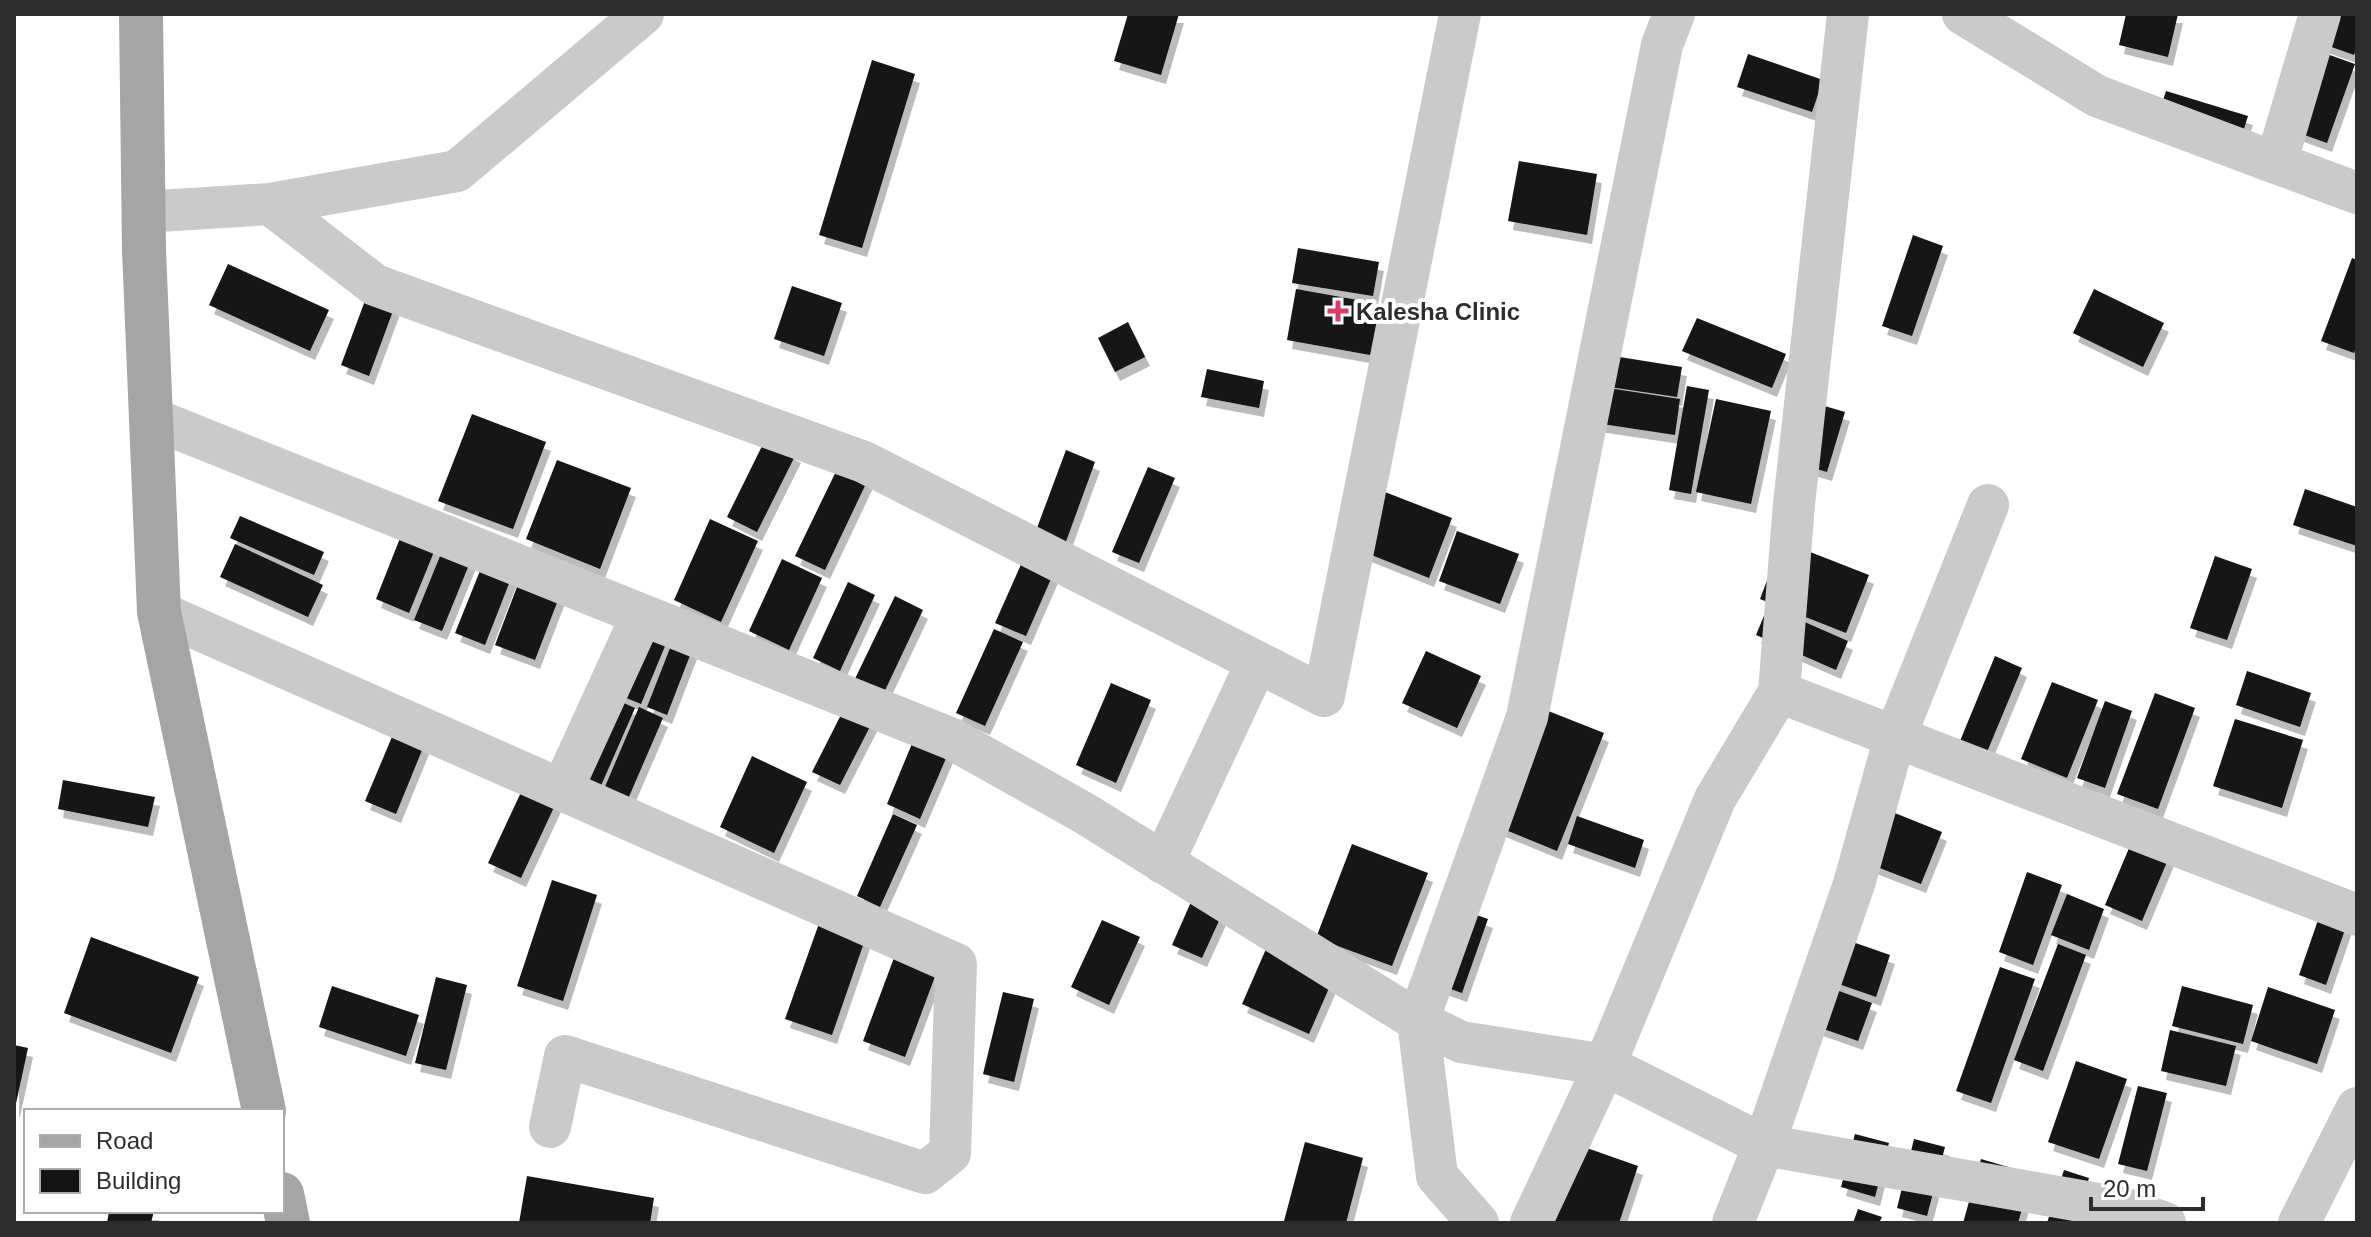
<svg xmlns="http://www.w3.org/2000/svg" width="2371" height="1237" font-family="Helvetica,sans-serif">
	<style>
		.building { fill: #141414; filter: url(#shadow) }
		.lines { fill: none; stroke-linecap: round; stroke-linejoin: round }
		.street { stroke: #cacaca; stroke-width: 42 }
		.primary { stroke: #a5a5a5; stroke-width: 44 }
		.poi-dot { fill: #d44065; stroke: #fff; stroke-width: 3 }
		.labels { text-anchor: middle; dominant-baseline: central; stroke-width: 8; stroke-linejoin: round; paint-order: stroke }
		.poi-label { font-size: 24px; font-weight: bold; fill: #2d2d2d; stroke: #fff; text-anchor: start }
	</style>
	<defs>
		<filter id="shadow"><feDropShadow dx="5" dy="9" stdDeviation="0" flood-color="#0004"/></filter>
	</defs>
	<rect width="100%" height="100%" fill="#fff"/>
	<path class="building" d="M1128 14H1179L1161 75 1114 61Z
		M2126 14H2178L2168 57 2119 45Z
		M2324 14H2357V47L2354 55 2315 41Z
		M2310 48 2355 64 2327 143 2282 127Z
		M1748 54 1823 80 1812 112 1737 87Z
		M872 60 915 74 862 248 819 235Z
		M2166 91 2248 116 2236 154 2154 128Z
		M1519 161 1597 174 1587 235 1508 221Z
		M1913 235 1943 246 1912 336 1882 326Z
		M1298 248 1379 262 1373 296 1292 283Z
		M2352 258 2357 260V346L2354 353 2321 341Z
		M228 264 329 310 310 351 209 305Z
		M792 286 842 303 824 356 774 339Z
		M1296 289 1380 304 1370 355 1287 340Z
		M2094 289 2164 323 2143 367 2073 333Z
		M369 290 397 300 369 376 341 365Z
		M1697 318 1786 354 1772 388 1682 351Z
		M1128 322 1145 357 1115 372 1098 338Z
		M1601 354 1682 367 1677 397 1596 385Z
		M1207 369 1264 381 1259 408 1201 397Z
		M1595 386 1680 399 1675 435 1589 422Z
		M1687 386 1709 390 1691 494 1669 490Z
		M1716 399 1771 411 1751 504 1696 492Z
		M1811 402 1845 412 1827 472 1793 462Z
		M472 414 546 442 513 529 438 501Z
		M766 438 796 454 757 532 727 517Z
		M1066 450 1095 462 1064 547 1034 536Z
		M842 459 871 473 825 570 795 556Z
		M557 460 631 488 600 569 526 539Z
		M1148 467 1175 478 1139 563 1112 552Z
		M1372 487 1452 518 1429 578 1349 546Z
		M2305 489 2357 507V546L2293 525Z
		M240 516 324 552 314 575 230 538Z
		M710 519 758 541 721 622 674 600Z
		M406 523 440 537 409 613 376 599Z
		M1457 531 1519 554 1500 604 1439 581Z
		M447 539 475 550 442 631 414 620Z
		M1782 541 1869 575 1846 633 1760 599Z
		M1031 542 1061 556 1026 636 995 623Z
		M235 544 323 585 308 617 220 577Z
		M490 546 519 558 485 645 455 633Z
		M2215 556 2252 569 2227 640 2190 628Z
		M782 559 822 578 789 650 749 631Z
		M523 571 563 587 535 660 495 645Z
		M848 582 875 595 840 671 813 658Z
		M895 596 923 610 880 701 851 687Z
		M1768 606 1848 641 1836 670 1756 635Z
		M648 625 670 634 641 704 619 695Z
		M994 629 1023 642 985 726 956 713Z
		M674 638 694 645 667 715 647 707Z
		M1426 651 1481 676 1457 728 1402 703Z
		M1995 656 2022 668 1987 752 1960 741Z
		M2247 671 2311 693 2300 727 2236 705Z
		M2052 682 2098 700 2067 778 2021 759Z
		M1111 683 1151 700 1116 783 1076 765Z
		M2155 693 2195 708 2158 809 2117 794Z
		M608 696 635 708 600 788 573 776Z
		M848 701 876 715 840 785 812 772Z
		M1523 701 1604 733 1557 851 1476 818Z
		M2105 701 2132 711 2105 788 2077 778Z
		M639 707 663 718 628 799 604 789Z
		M2235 719 2303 740 2282 808 2213 786Z
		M397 725 427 738 396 814 365 801Z
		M916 734 950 749 920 819 887 804Z
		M752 756 807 782 774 853 720 827Z
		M63 780 155 797 148 827 58 809Z
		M523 788 556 803 521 878 488 863Z
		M1880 807 1942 832 1921 884 1859 860Z
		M893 814 917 825 880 907 857 896Z
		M1577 816 1644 840 1635 868 1568 844Z
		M2135 834 2172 850 2142 921 2105 905Z
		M1352 844 1428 873 1392 966 1316 938Z
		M2027 872 2062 885 2033 965 1999 952Z
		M1202 877 1233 890 1202 958 1172 945Z
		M552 880 597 895 563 1001 517 986Z
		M2067 894 2104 909 2089 950 2051 935Z
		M2325 900 2352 909 2326 985 2299 975Z
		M1447 905 1488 919 1462 993 1422 979Z
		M822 915 868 931 832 1035 785 1019Z
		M1102 920 1140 937 1109 1005 1071 987Z
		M1276 926 1343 956 1309 1034 1242 1004Z
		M1824 932 1890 955 1876 997 1810 974Z
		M91 937 199 977 171 1053 64 1013Z
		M2058 944 2086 955 2043 1071 2014 1060Z
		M898 947 940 963 905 1057 863 1041Z
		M2000 967 2035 979 1991 1103 1956 1091Z
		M436 977 467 985 446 1070 415 1063Z
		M1809 980 1872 1003 1858 1041 1795 1019Z
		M332 986 419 1015 406 1056 319 1027Z
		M2182 986 2253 1005 2243 1044 2172 1026Z
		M2268 987 2335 1010 2317 1064 2251 1041Z
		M1003 992 1034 999 1014 1082 983 1074Z
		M2170 1030 2236 1046 2226 1086 2161 1071Z
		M14 1045 28 1048 15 1108H14Z
		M2076 1061 2127 1079 2099 1159 2048 1142Z
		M2138 1086 2167 1093 2147 1171 2118 1164Z
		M1855 1134 1889 1143 1875 1197 1841 1187Z
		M1914 1139 1945 1147 1927 1216 1897 1208Z
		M1567 1141 1638 1166 1619 1223H1539Z
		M1305 1142 1363 1158 1346 1223H1292L1284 1221Z
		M1981 1159 2032 1174 2018 1223H1963Z
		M2064 1170 2089 1178 2075 1223H2047Z
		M527 1176 654 1198 650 1223H519Z
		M1858 1209 1882 1217 1879 1223H1853Z
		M109 1211H154L151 1223H107Z"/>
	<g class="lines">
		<path class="street" d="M1963 14 2097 96 2276 163 2320 14
			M2276 163 2357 193
			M270 204 375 285 864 462 1324 696 1460 14
			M143 212 270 204 457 171 643 14
			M151 418 952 739 1084 813 1418 1021 1461 1042 1605 1065 1764 1145 2126 1209 2165 1223
			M159 612 956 964 950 1153 925 1173 565 1056 550 1127
			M1779 692 2357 915
			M562 790 642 615
			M1163 863 1257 662
			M1478 1223 1437 1176 1418 1021 1527 717 1662 45 1674 14
			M1531 1223 1605 1065 1715 799 1779 692 1794 504 1848 14
			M1733 1223 1764 1145 1854 884 1895 737 1988 505
			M2299 1223 2357 1108"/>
		<path class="primary" d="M141 14 144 250 159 612 264 1111
			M282 1194 288 1223"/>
	</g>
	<path class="poi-dot" d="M1334 299h8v8h8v8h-8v8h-8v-8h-8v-8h8z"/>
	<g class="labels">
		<g class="poi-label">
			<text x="1356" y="311">Kalesha Clinic</text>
		</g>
	</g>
	<rect width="2371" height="1237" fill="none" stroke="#2d2d2d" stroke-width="32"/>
	<rect x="24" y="1109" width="260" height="104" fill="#ffffff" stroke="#ababab" stroke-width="2"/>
	<rect x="40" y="1135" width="40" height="12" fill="#a5a5a5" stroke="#ababab" stroke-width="2"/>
	<text x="96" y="1149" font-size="24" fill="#2d2d2d">Road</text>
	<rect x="40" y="1169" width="40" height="24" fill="#141414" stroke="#ababab" stroke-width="2"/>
	<text x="96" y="1189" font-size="24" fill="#2d2d2d">Building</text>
	<path d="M2091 1197v12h112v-12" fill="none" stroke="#2d2d2d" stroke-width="4"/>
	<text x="2103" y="1197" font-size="24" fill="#2d2d2d" stroke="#ffffff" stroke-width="6" paint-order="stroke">20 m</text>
</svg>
